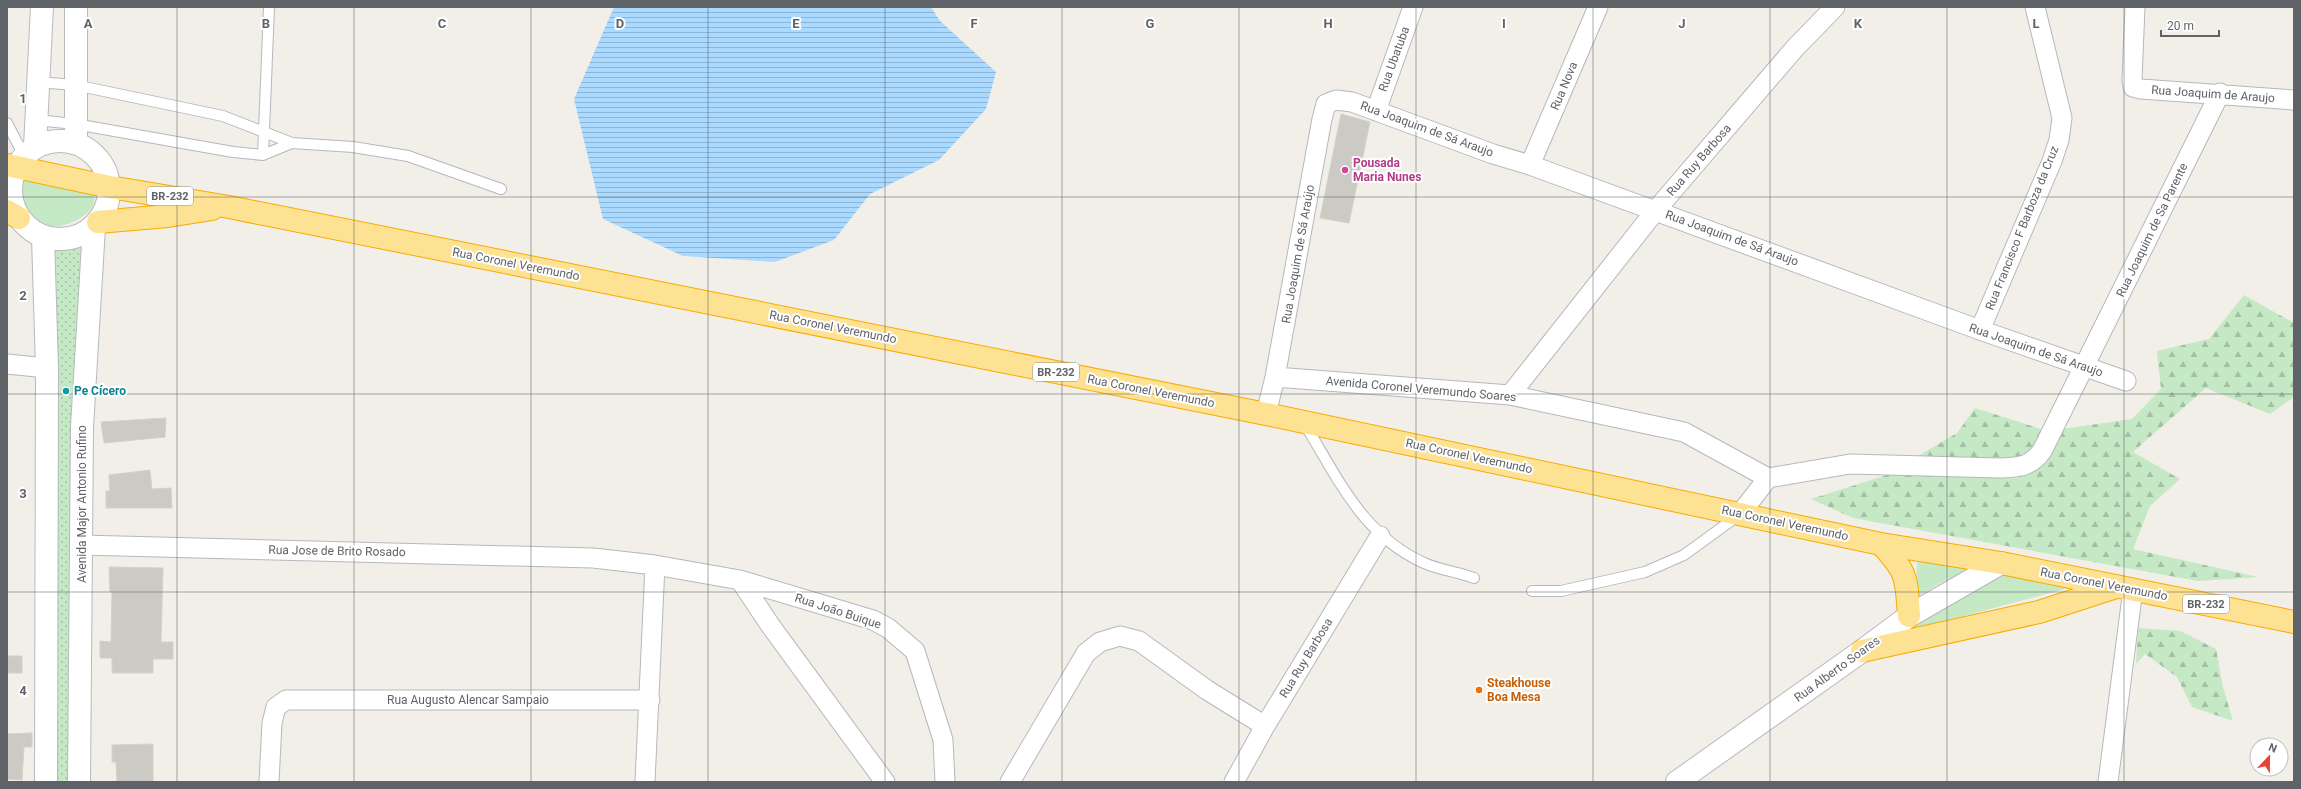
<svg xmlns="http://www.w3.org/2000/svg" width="2301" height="789" font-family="Roboto,sans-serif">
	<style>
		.green { fill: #c5e8c5 }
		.forest { fill: url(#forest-firs) }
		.park { fill: url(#park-dots) }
		.water { fill: url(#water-rules) }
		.building { fill: #cccac5; stroke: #d6d1c6 }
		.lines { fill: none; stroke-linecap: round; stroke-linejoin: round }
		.lane-casing { stroke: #b5b8bc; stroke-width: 12 }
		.street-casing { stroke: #b5b8bc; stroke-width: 21 }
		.secondary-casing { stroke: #b6babf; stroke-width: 24 }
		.highway-casing { stroke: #f9ab00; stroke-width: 24 }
		.lane { stroke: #fff; stroke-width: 10 }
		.street { stroke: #fff; stroke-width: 19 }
		.secondary { stroke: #fff; stroke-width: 22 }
		.highway { stroke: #fde293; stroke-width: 22 }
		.grid { fill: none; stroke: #5f6368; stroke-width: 1; stroke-opacity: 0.55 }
		.hotel-dot { fill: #d1479c; stroke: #fff; stroke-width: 1.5 }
		.culture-dot { fill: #0f9aa8; stroke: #fff; stroke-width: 1.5 }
		.food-dot { fill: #e8710a; stroke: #fff; stroke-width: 1.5 }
		.labels { text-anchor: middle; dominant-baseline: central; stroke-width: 4; stroke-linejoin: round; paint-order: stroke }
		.shield { fill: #fff; stroke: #8f9295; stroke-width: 1 }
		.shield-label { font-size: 11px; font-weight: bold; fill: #5f6368 }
		.street-label { font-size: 12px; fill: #5f6368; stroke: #fff }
		.hotel-label { font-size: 12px; font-weight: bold; fill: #b23c85; stroke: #fff; text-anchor: start }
		.culture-label { font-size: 12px; font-weight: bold; fill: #0d838f; stroke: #fff; text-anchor: start }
		.food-label { font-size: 12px; font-weight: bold; fill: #c56008; stroke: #fff; text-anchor: start }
		.grid-label { font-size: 13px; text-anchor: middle; font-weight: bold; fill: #5f6368; stroke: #fff; stroke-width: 4; stroke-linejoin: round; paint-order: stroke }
	</style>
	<defs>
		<pattern id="forest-firs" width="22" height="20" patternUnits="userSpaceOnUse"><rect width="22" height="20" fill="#c5e8c5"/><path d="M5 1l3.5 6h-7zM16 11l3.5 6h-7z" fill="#a3c0a4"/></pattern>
		<pattern id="park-dots" width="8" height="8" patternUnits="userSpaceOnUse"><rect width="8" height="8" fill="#c5e8c5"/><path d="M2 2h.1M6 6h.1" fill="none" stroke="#a3c0a4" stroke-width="1.8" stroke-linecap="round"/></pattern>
		<pattern id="water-rules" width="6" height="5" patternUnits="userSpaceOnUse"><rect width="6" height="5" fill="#aadaff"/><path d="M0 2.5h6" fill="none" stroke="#8eb4d2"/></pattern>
	</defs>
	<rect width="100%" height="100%" fill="#f1efe8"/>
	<path class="green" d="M23 177 94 193C94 196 95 202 93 205 92 210 85 215 80 218 45 240 12 218 23 177Z
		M1917 562 1975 568 1946 580 1916 597Z
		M2011 572 2080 585 1881 638 1952 592Z"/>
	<path class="forest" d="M2244 295 2294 323V397L2270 414 2206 388 2133 452 2180 479 2150 506 2133 549 2258 577 2198 581 1853 518 1811 499 1884 476 1957 433 1975 408 2047 431 2132 419 2161 389 2157 351 2209 339Z
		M2138 628 2180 631 2216 649 2223 687 2233 721 2192 707 2177 677 2145 654 2136 664Z"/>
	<path class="park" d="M51 243H83L73 782H50Z"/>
	<path class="water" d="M614 7H931L940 21 996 72 986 109 939 160 870 194 834 240 775 262 683 256 603 219 574 99Z"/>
	<path class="building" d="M1341 114 1370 122 1349 223 1320 218Z
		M166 418 165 437 104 443 101 422Z
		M150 470 152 489 171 488 172 508H106V491H110L109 475Z
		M109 567 163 568 161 642H173V659H153V673H112V658H100V641L111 642 112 592H110Z
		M7 656H22V673H7Z
		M32 733V747H24L22 780 7 779V734Z
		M153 744V782H117L116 762H112V745Z"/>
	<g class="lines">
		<g class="lane-casing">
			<path id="lane" d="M37 82 75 85 223 116 292 143 353 147 408 156 501 189
				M36 120 75 124 233 152 263 155 292 143
				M7 123 24 156
				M263 155 269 7
				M1304 423C1338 478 1362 535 1424 563 1440 570 1458 572 1474 578
				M1532 591H1561L1645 572 1684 555 1739 515"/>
		</g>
		<g class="street-casing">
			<path id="street" d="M2135 7 2132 80 2133 87 2141 89 2294 100
				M1376 111 1413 7
				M1530 165 1598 7
				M1980 330 2052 161 2059 140 2062 118 2035 7
				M7 364 47 368
				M1275 377 1510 395 1684 432 1768 478
				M1510 395 1656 210 1795 48 1835 7
				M1266 414 1275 377 1322 119 1326 104 1336 100 1352 102 1493 154 1530 165 1980 330 2126 381
				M1740 514 1768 478 1850 464 2000 468C2020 467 2030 467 2042 451L2220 93
				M81 545 593 558 655 565 740 580 873 620 888 628 915 651 943 740 945 782
				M740 580 770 625 885 782
				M269 782 272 723 276 707 286 700H650
				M645 782 655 565
				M1010 782 1086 653 1100 642 1120 636 1139 641 1207 690 1265 726
				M1234 782 1265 726 1380 536
				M2108 782 2133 589"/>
		</g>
		<g class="secondary-casing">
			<path id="secondary" d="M11 190a49 49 0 1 1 98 0a49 49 0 1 1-98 0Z
				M76 143V7
				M35 147 42 7
				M43 237 47 368 46 782
				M79 782 82 427 94 227
				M1677 782 1862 651 1909 616 2001 563"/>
		</g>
		<g class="highway-casing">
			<path id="highway" d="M7 165 110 187 229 207 1266 414 1881 544 2001 563 2294 622
				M7 211 19 218
				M98 222 168 216 212 209
				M1881 544C1908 574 1906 576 1909 616
				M1862 651 2039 612 2116 587"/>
		</g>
		<use href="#lane" class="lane"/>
		<use href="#street" class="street"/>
		<use href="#secondary" class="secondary"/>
		<use href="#highway" class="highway"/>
	</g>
	<path class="grid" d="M177 7V782M354 7V782M531 7V782M708 7V782M885 7V782M1062 7V782M1239 7V782M1416 7V782M1593 7V782M1770 7V782M1947 7V782M2124 7V782M7 197H2294M7 394H2294M7 592H2294"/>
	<circle class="hotel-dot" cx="1345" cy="170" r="4"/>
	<circle class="culture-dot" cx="66" cy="391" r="4"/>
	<circle class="food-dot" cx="1479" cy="690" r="4"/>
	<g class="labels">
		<g class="shield">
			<rect x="147" y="187" width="46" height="18" rx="3"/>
			<rect x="1033" y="363" width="46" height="18" rx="3"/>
			<rect x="2183" y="595" width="46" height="18" rx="3"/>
		</g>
		<g class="shield-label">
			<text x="170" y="196">BR-232</text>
			<text x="1056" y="372">BR-232</text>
			<text x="2206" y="604">BR-232</text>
		</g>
		<g class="street-label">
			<text transform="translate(1394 59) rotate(-70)">Rua Ubatuba</text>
			<text transform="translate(1564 86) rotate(-67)">Rua Nova</text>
			<text transform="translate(2213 94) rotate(4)">Rua Joaquim de Araujo</text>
			<text transform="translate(1427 129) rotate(20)">Rua Joaquim de Sá Araujo</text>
			<text transform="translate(1699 160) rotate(-49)">Rua Ruy Barbosa</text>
			<text transform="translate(2022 228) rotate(-68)">Rua Francisco F Barboza da Cruz</text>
			<text transform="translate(2152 230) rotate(-64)">Rua Joaquim de Sa Parente</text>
			<text transform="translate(1732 238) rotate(20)">Rua Joaquim de Sá Araujo</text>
			<text transform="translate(1298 254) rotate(-80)">Rua Joaquim de Sá Araújo</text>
			<text transform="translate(516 264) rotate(11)">Rua Coronel Veremundo</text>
			<text transform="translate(833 327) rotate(11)">Rua Coronel Veremundo</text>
			<text transform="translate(2036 350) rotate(19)">Rua Joaquim de Sá Araujo</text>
			<text transform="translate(1421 389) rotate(5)">Avenida Coronel Veremundo Soares</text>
			<text transform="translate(1151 391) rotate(11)">Rua Coronel Veremundo</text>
			<text transform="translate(1469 456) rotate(12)">Rua Coronel Veremundo</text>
			<text transform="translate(82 504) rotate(-90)">Avenida Major Antonio Rufino</text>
			<text transform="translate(1785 523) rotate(12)">Rua Coronel Veremundo</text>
			<text transform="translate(337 551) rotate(1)">Rua Jose de Brito Rosado</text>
			<text transform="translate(2104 584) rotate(11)">Rua Coronel Veremundo</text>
			<text transform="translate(838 611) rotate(18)">Rua João Buique</text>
			<text transform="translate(1306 658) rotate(-59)">Rua Ruy Barbosa</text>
			<text transform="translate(1837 669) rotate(-36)">Rua Alberto Soares</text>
			<text x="468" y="700">Rua Augusto Alencar Sampaio</text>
		</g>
		<g class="hotel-label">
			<text x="1353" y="163">Pousada<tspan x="1353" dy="14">Maria Nunes</tspan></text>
		</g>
		<g class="culture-label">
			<text x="74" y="391">Pe Cícero</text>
		</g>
		<g class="food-label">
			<text x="1487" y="683">Steakhouse<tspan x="1487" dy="14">Boa Mesa</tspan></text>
		</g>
	</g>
	<g class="grid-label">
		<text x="88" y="28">A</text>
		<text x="266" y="28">B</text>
		<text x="442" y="28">C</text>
		<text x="620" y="28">D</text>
		<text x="796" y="28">E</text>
		<text x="974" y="28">F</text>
		<text x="1150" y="28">G</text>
		<text x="1328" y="28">H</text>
		<text x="1504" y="28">I</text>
		<text x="1682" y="28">J</text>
		<text x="1858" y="28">K</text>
		<text x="2036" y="28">L</text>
		<text x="23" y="103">1</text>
		<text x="23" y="300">2</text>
		<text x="23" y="498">3</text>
		<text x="23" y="695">4</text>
	</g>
	<rect width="2301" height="789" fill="none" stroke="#5f6368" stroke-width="16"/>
	<g transform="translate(2269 757) rotate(22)"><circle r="19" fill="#ffffff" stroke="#bfc1c3"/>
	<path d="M0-3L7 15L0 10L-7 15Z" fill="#ea4335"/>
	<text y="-6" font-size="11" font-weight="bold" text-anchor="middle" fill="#5f6368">N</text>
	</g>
	<path d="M2161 30v6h58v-6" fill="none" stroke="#5f6368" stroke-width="2"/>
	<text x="2167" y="30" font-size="12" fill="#5f6368" stroke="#ffffff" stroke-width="3" paint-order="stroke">20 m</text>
</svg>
